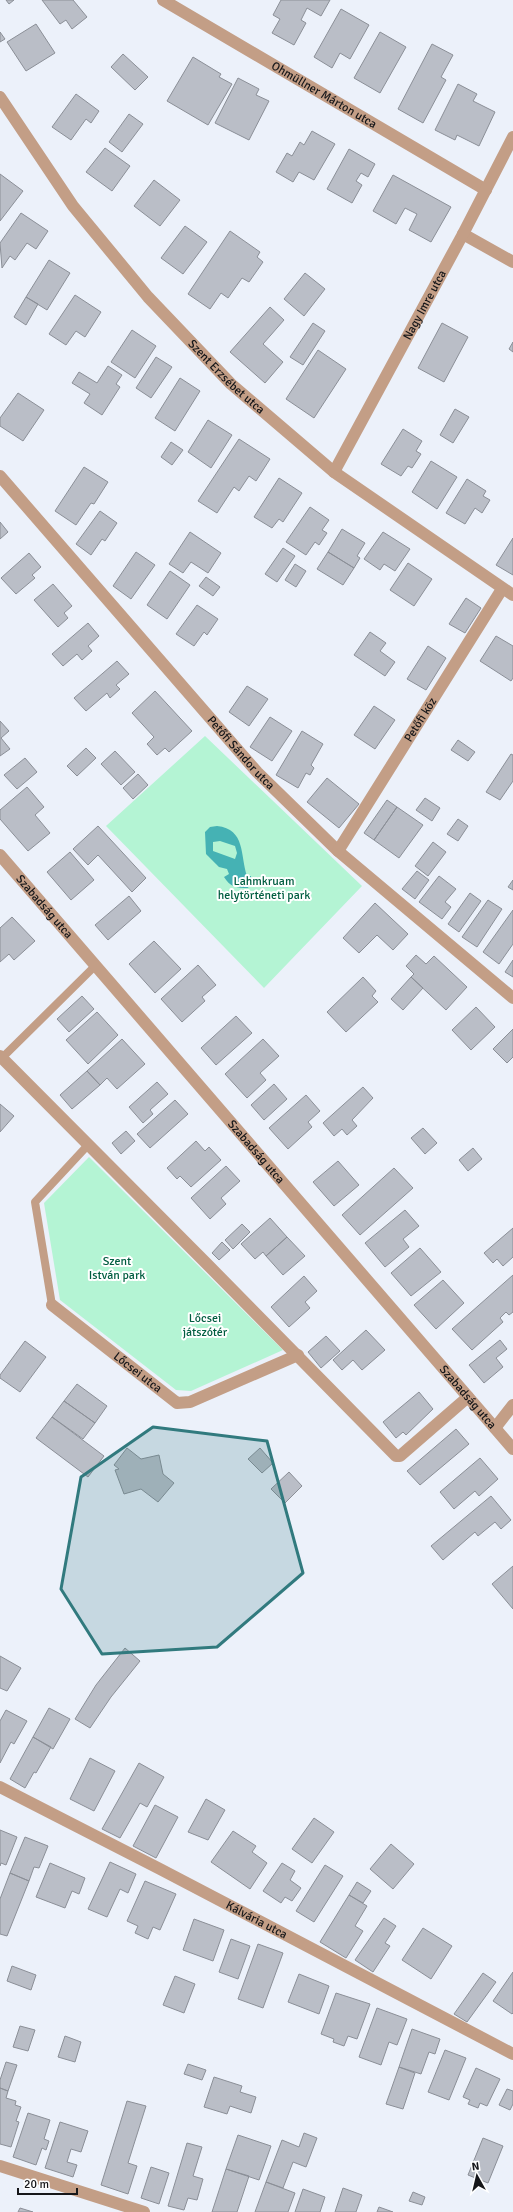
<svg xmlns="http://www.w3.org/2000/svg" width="513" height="2212" font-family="Signika,sans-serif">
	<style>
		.green { fill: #b4f4d4 }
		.water { fill: #45b2b4; fill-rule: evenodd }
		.building { fill: #babec7; stroke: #8b8f97 }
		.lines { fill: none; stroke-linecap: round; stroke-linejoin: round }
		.service { stroke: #c39e86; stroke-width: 8 }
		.minor { stroke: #c39e86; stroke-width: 12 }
		.tertiary { stroke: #c39e86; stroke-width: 12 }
		.marked { fill: #317a7e; fill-opacity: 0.2; stroke: #317a7e; stroke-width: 3; stroke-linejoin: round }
		.labels { text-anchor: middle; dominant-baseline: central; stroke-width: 4; stroke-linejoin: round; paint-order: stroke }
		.street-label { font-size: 12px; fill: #151619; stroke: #fff }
		.park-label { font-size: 12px; fill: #005d40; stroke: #fff }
	</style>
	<rect width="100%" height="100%" fill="#ecf1fa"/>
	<path class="green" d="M205 736 362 886 264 988 106 826Z
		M89 1157 283 1350 191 1391 176 1390 60 1300 44 1203Z"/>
	<path class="water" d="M217 826C246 829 240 856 247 876H251V881L248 888C237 888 230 887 224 877L229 874 227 869 219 867 206 854 205 832 210 827ZM220 841 235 846 237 853 235 859 213 851V842Z"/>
	<path class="building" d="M6 0H14L9 4Z
		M42 0H73L87 17 72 29 66 20 60 24Z
		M281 0H330L321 16 307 8 301 20 306 23 294 45 272 33 280 19 273 15Z
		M341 9 369 25 350 59 340 53 332 68 314 57Z
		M36 24 55 53 26 71 7 42Z
		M0 32 5 39 0 42Z
		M380 32 406 47 380 93 354 78Z
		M432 44 453 55 441 77 446 80 423 123 398 109Z
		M123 54 148 77 135 90 111 67Z
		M193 57 221 74 219 77 232 84 208 125 167 101Z
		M238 78 259 89 256 95 269 101 249 140 215 123Z
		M458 84 477 94 473 101 495 112 479 146 457 135 455 140 435 130Z
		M76 94 99 111 91 123 86 119 71 140 52 127Z
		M129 114 143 124 122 152 109 142Z
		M312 131 335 144 314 180 299 172 293 182 276 172 287 153 292 156 300 142 304 145Z
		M105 148 130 166 112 191 86 172Z
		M349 149 375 164 368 177 361 173 356 181 362 185 352 203 327 189Z
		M0 174 23 191 0 221Z
		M393 175 451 207 431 242 409 230 417 214 405 208 396 224 373 211Z
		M154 180 180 200 160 226 134 206Z
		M21 213 48 231 36 249 27 243 15 260 10 256 2 268 0 243Z
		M185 226 207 242 183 274 161 258Z
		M230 231 260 252 257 257 263 262 249 282 242 278 228 298 221 293 210 309 188 294Z
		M49 260 70 273 47 310 26 297Z
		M305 273 325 289 304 316 284 299Z
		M75 295 101 312 85 337 76 331 66 345 49 334Z
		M26 297 38 304 26 325 14 317Z
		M270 307 284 320 263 344 283 362 265 383 230 352Z
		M313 323 325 331 303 365 290 357Z
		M442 323 468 337 444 382 418 368Z
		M132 330 156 346 135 378 111 362Z
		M513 342V352L509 349Z
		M318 350 346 369 314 418 286 399Z
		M156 357 172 367 151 398 136 388Z
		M108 366 122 375 116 384 120 387 102 415 84 403 90 394 72 383 79 372 97 383Z
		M180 378 200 391 175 431 155 418Z
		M18 393 44 410 23 441 0 426V418Z
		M455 409 469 417 453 443 440 435Z
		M208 420 232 435 211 468 188 452Z
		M403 429 422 441 416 451 421 454 412 468 408 466 401 476 381 464Z
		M239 439 270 459 256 481 249 476 239 491 234 487 217 513 198 501Z
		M171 442 183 450 172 465 161 457Z
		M431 461 457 477 437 509 412 492Z
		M84 467 108 482 94 504 91 503 76 525 55 511Z
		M279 478 302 493 283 522 279 519 272 528 254 517Z
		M467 479 486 491 483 496 490 500 482 513 475 508 465 524 446 513Z
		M310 507 329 520 322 530 327 533 319 545 315 542 306 555 286 542Z
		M100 511 117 523 105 541 102 539 91 555 76 544Z
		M0 522 8 532 0 539Z
		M342 529 365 543 357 556 360 558 354 568 328 552Z
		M190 532 221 553 208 573 191 562 183 573 169 564Z
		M383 532 410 549 395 571 384 564 380 570 364 559Z
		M513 538V575L496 565Z
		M283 548 295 556 277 582 265 574Z
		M136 552 155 565 131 599 113 586Z
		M328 552 354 568 343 585 317 569Z
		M29 553 41 567 32 575 35 578 16 594 1 578Z
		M408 563 432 579 414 606 390 590Z
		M295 564 306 571 296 587 285 580Z
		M170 571 190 585 167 619 147 605Z
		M206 577 220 587 213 596 199 586Z
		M53 584 72 606 64 613 68 618 58 627 34 600Z
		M466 598 481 608 465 633 449 624Z
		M197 605 218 619 207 635 204 632 194 646 176 634Z
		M88 623 99 636 88 646 92 651 82 660 77 654 63 666 52 654Z
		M370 632 386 643 380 651 395 662 385 676 354 655Z
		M496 636 513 646V678L511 681 480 661Z
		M428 646 446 658 426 690 407 679Z
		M117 661 129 674 116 685 120 689 110 698 107 693 86 711 74 698Z
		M247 686 268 699 249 726 229 712Z
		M155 691 192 731 169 752 165 748 157 755 147 744 154 737 132 713Z
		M374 706 395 720 375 749 354 735Z
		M270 717 292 731 272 761 250 747Z
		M0 721 9 731 1 738 10 749 0 756Z
		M302 731 323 744 311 765 314 768 310 775 306 773 298 788 276 775Z
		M458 740 475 752 468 761 451 750Z
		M86 748 96 758 77 776 67 766Z
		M115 751 135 772 121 785 101 764Z
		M511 754 513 755V781L500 800 486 792Z
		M25 758 37 772 17 789 4 775Z
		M138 774 148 785 133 799 123 788Z
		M327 778 359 804 339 828 307 802Z
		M27 787 44 807 35 815 50 833 28 851 0 819V810Z
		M425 798 440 808 432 821 416 810Z
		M387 800 397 807 374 840 364 833Z
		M397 807 423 825 399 858 374 840Z
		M458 819 468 826 458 841 447 834Z
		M98 826 146 878 132 892 98 855 88 865 73 849Z
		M433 842 446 852 428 876 415 866Z
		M70 852 94 880 71 900 47 872Z
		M417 871 429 880 415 899 402 889Z
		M439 876 456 889 445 902 451 907 442 919 419 902Z
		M513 880V890L508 887Z
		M470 893 481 901 459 932 448 924Z
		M129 896 141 911 108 940 95 925Z
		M488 900 502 909 477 947 462 937Z
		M375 903 408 934 393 950 377 935 359 953 343 938Z
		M513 910V944L499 964 483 952Z
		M12 917 35 941 14 960 9 954 0 962V928Z
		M154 941 181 969 155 993 129 964Z
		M416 955 426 964 434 956 467 987 446 1010 411 977 414 974 406 966Z
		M513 960V977L505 972Z
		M198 965 216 985 202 997 205 1001 182 1022 161 999Z
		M363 977 376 991 372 996 378 1002 346 1032 327 1012Z
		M411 977 423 988 403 1010 391 999Z
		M82 996 94 1009 69 1032 57 1019Z
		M476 1007 495 1027 471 1050 452 1030Z
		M97 1012 118 1035 88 1064 66 1040Z
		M236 1016 252 1033 216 1065 201 1048Z
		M513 1029V1057L507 1063 493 1049Z
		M122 1039 145 1064 117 1089 107 1078 100 1085 87 1071Z
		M263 1039 279 1056 260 1073 266 1080 247 1098 225 1074Z
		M87 1071 100 1085 72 1109 60 1095Z
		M157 1082 168 1094 150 1110 153 1114 143 1123 129 1107Z
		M274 1084 287 1099 264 1120 251 1105Z
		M363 1087 373 1098 352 1120 357 1126 347 1135 342 1129 334 1136 323 1123Z
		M306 1095 320 1111 308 1122 312 1127 288 1149 269 1128Z
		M175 1100 188 1114 150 1148 137 1134Z
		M0 1104 14 1116 0 1132Z
		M423 1128 437 1143 425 1154 411 1138Z
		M126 1131 135 1141 121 1154 112 1143Z
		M196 1141 205 1151 209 1147 221 1160 191 1187 180 1176 177 1179 167 1168Z
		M473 1148 482 1159 468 1171 459 1160Z
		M338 1161 359 1185 334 1206 313 1182Z
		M226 1166 240 1181 221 1198 226 1204 210 1219 191 1198Z
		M394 1168 413 1188 360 1235 342 1215Z
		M405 1210 419 1226 403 1239 409 1247 385 1267 365 1243Z
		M270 1218 287 1237 266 1256 263 1252 255 1259 241 1244Z
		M242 1224 250 1232 233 1249 225 1240Z
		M513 1228V1257L503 1266 497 1259 493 1263 484 1253Z
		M287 1237 305 1256 283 1275 266 1256Z
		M222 1242 230 1250 219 1260 212 1253Z
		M420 1248 441 1272 411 1296 391 1273Z
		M513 1275V1312L509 1315 506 1312 500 1318 503 1322 472 1350 452 1329Z
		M304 1276 317 1291 305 1302 310 1308 289 1327 271 1307Z
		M443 1280 464 1303 436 1329 414 1305Z
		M366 1330 385 1350 362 1370 353 1360 342 1370 333 1360Z
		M326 1336 340 1351 321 1368 308 1352Z
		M500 1340 507 1349 496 1358 503 1367 484 1383 469 1365Z
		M25 1341 46 1357 20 1392 0 1378V1375Z
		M77 1384 107 1406 95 1423 64 1401Z
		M419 1392 433 1409 406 1435 403 1432 396 1438 383 1422Z
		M64 1401 95 1423 83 1439 52 1417Z
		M52 1417 104 1456 88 1477 36 1438Z
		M456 1429 469 1444 420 1485 407 1471Z
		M127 1448 141 1459 159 1455 163 1474 174 1483 158 1502 141 1489 124 1494 115 1470 119 1469 114 1465Z
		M260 1448 273 1463 262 1473 248 1459Z
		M480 1458 498 1479 479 1496 475 1491 454 1509 440 1492Z
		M289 1472 302 1486 285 1503 271 1489Z
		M491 1496 511 1520 501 1529 495 1522 478 1536 475 1532 443 1560 431 1546Z
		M513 1566V1609L492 1584Z
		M125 1648 140 1661 111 1697 90 1728 75 1719 96 1685Z
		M0 1656 21 1668 7 1691 0 1688Z
		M49 1708 70 1719 53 1749 33 1737Z
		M6 1710 27 1721 14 1744 11 1742 0 1763V1721Z
		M33 1737 51 1747 36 1773 34 1772 25 1788 10 1779Z
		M90 1758 115 1771 94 1811 70 1799Z
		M139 1763 164 1777 147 1807 140 1803 120 1838 102 1829Z
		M206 1799 225 1810 208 1840 188 1832Z
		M155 1805 178 1817 156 1858 133 1846Z
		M314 1818 334 1832 312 1863 292 1849Z
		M0 1830 17 1837 6 1865 1 1863 0 1866Z
		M233 1831 256 1846 252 1852 267 1863 250 1889 211 1862Z
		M25 1837 48 1846 39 1868 34 1867 29 1881 10 1873Z
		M391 1844 414 1864 393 1889 370 1869Z
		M110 1862 136 1874 128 1893 120 1889 107 1917 88 1909Z
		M50 1863 85 1878 79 1894 72 1891 65 1908 36 1897Z
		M282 1863 295 1871 290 1880 301 1888 292 1901 285 1897 281 1903 263 1891Z
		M325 1865 343 1876 314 1922 296 1911Z
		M10 1873 29 1881 7 1936 0 1934V1899Z
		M145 1881 176 1894 160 1930 153 1927 148 1939 135 1933 138 1926 127 1921Z
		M357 1882 371 1891 363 1903 349 1895Z
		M349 1895 367 1906 355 1926 363 1931 346 1958 320 1942Z
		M384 1918 396 1926 385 1943 390 1946 373 1972 355 1960Z
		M194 1919 224 1930 213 1961 183 1950Z
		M423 1928 452 1946 431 1979 402 1960Z
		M231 1939 250 1946 238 1979 219 1972Z
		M258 1944 283 1953 263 2008 238 1999Z
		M12 1966 36 1975 31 1990 7 1981Z
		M513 1972V2013L512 2014 493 2001Z
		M483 1973 496 1982 467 2022 454 2014Z
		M299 1974 329 1986 319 2014 288 2002Z
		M175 1976 195 1984 184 2013 163 2005Z
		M336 1993 370 2004 357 2039 348 2036 344 2046 333 2042 334 2039 321 2034Z
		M377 2008 407 2019 397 2045 389 2042 381 2065 359 2057Z
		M20 2026 35 2030 28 2051 13 2047Z
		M412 2029 440 2039 435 2054 429 2052 421 2074 399 2067Z
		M65 2036 81 2042 75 2062 58 2057Z
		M445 2050 466 2058 449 2100 428 2092Z
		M6 2062 17 2065 8 2091 0 2088V2080Z
		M188 2064 206 2070 202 2080 184 2074Z
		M399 2067 415 2073 403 2109 386 2104Z
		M476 2068 500 2079 487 2106 480 2103 478 2108 468 2104 470 2100 463 2097Z
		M214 2077 242 2086 240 2092 256 2097 251 2113 230 2106 227 2114 204 2107Z
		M0 2088 8 2091 6 2098 16 2101 15 2105 21 2107 16 2121 19 2122 11 2147 0 2144Z
		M507 2089 513 2091V2104L510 2110 499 2105Z
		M127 2101 146 2106 128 2163 137 2166 128 2194 101 2185Z
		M28 2113 50 2120 44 2139 49 2141 46 2150 42 2148 36 2165 13 2157Z
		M60 2122 88 2131 81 2152 71 2149 67 2162 77 2165 73 2177 45 2168Z
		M304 2133 317 2138 306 2167 293 2162 283 2188 266 2182 282 2140 299 2147Z
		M238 2135 271 2146 259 2180 226 2169Z
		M483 2138 503 2146 488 2183 468 2175Z
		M187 2143 202 2147 193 2176 203 2179 197 2200 188 2198 184 2210 168 2206Z
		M151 2167 169 2173 159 2204 141 2198Z
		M226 2169 249 2176 237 2212H212Z
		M266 2182 295 2193 288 2212H255Z
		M343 2188 362 2195 356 2212H335Z
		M303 2189 325 2197 320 2212H295Z
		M413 2192 425 2197 422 2205 409 2201Z
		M379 2207 393 2212H377Z
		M20 2208 33 2212H18Z"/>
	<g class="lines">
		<path class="service" d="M2 1058 96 965
			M52 1305 35 1202 88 1145"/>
		<g class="minor">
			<path id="s1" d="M163 0 486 190"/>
			<path id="s2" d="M0 97 73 206 148 297 231 384 334 472 513 595"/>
			<path d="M463 234 513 262"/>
			<path id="s3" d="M334 472 463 234 513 137"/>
			<path id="s4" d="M0 476 257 772 338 851 513 998"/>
			<path id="s5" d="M338 851 502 589"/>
			<path d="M0 1056 208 1265 396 1456H400L468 1397"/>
			<path id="s6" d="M52 1305 177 1403 190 1402 298 1355"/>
			<path d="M495 1428 513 1405"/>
			<path id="s7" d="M0 1787 160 1869 513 2054"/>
			<path d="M0 2166 144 2212"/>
		</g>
		<path class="tertiary" id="s8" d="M0 855 513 1449"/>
	</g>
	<path class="marked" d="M153 1427 267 1441 303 1573 217 1647 102 1654 61 1589 81 1477Z"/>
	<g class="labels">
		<g class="street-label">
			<text stroke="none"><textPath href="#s1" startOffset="187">Ohmüllner Márton utca</textPath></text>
			<text stroke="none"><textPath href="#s3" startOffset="190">Nagy Imre utca</textPath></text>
			<text stroke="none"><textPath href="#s2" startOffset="361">Szent Erzsébet utca</textPath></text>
			<text stroke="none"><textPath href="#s5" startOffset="155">Petőfi köz</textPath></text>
			<text stroke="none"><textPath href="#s4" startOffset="367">Petőfi Sándor utca</textPath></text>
			<text stroke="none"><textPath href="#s8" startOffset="68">Szabadság utca</textPath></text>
			<text stroke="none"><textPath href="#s8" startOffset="392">Szabadság utca</textPath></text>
			<text stroke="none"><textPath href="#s6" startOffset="109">Lőcsei utca</textPath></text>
			<text stroke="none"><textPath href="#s8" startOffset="716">Szabadság utca</textPath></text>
			<text stroke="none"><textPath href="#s7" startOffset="289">Kálvária utca</textPath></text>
		</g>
		<g class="park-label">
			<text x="264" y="881">Lahmkruam<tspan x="264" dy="14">helytörténeti park</tspan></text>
			<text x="117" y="1261">Szent<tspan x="117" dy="14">István park</tspan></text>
			<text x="205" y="1318">Lőcsei<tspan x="205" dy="14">játszótér</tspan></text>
		</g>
	</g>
	<g transform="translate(477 2176) rotate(352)" stroke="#ffffff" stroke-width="3" paint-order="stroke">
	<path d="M0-3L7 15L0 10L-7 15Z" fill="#151619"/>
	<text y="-6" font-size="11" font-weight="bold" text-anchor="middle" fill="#151619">N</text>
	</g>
	<path d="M18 2188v6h59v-6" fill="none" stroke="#151619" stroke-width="2"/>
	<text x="24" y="2188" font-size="12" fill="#151619" stroke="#ffffff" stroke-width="3" paint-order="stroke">20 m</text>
</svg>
